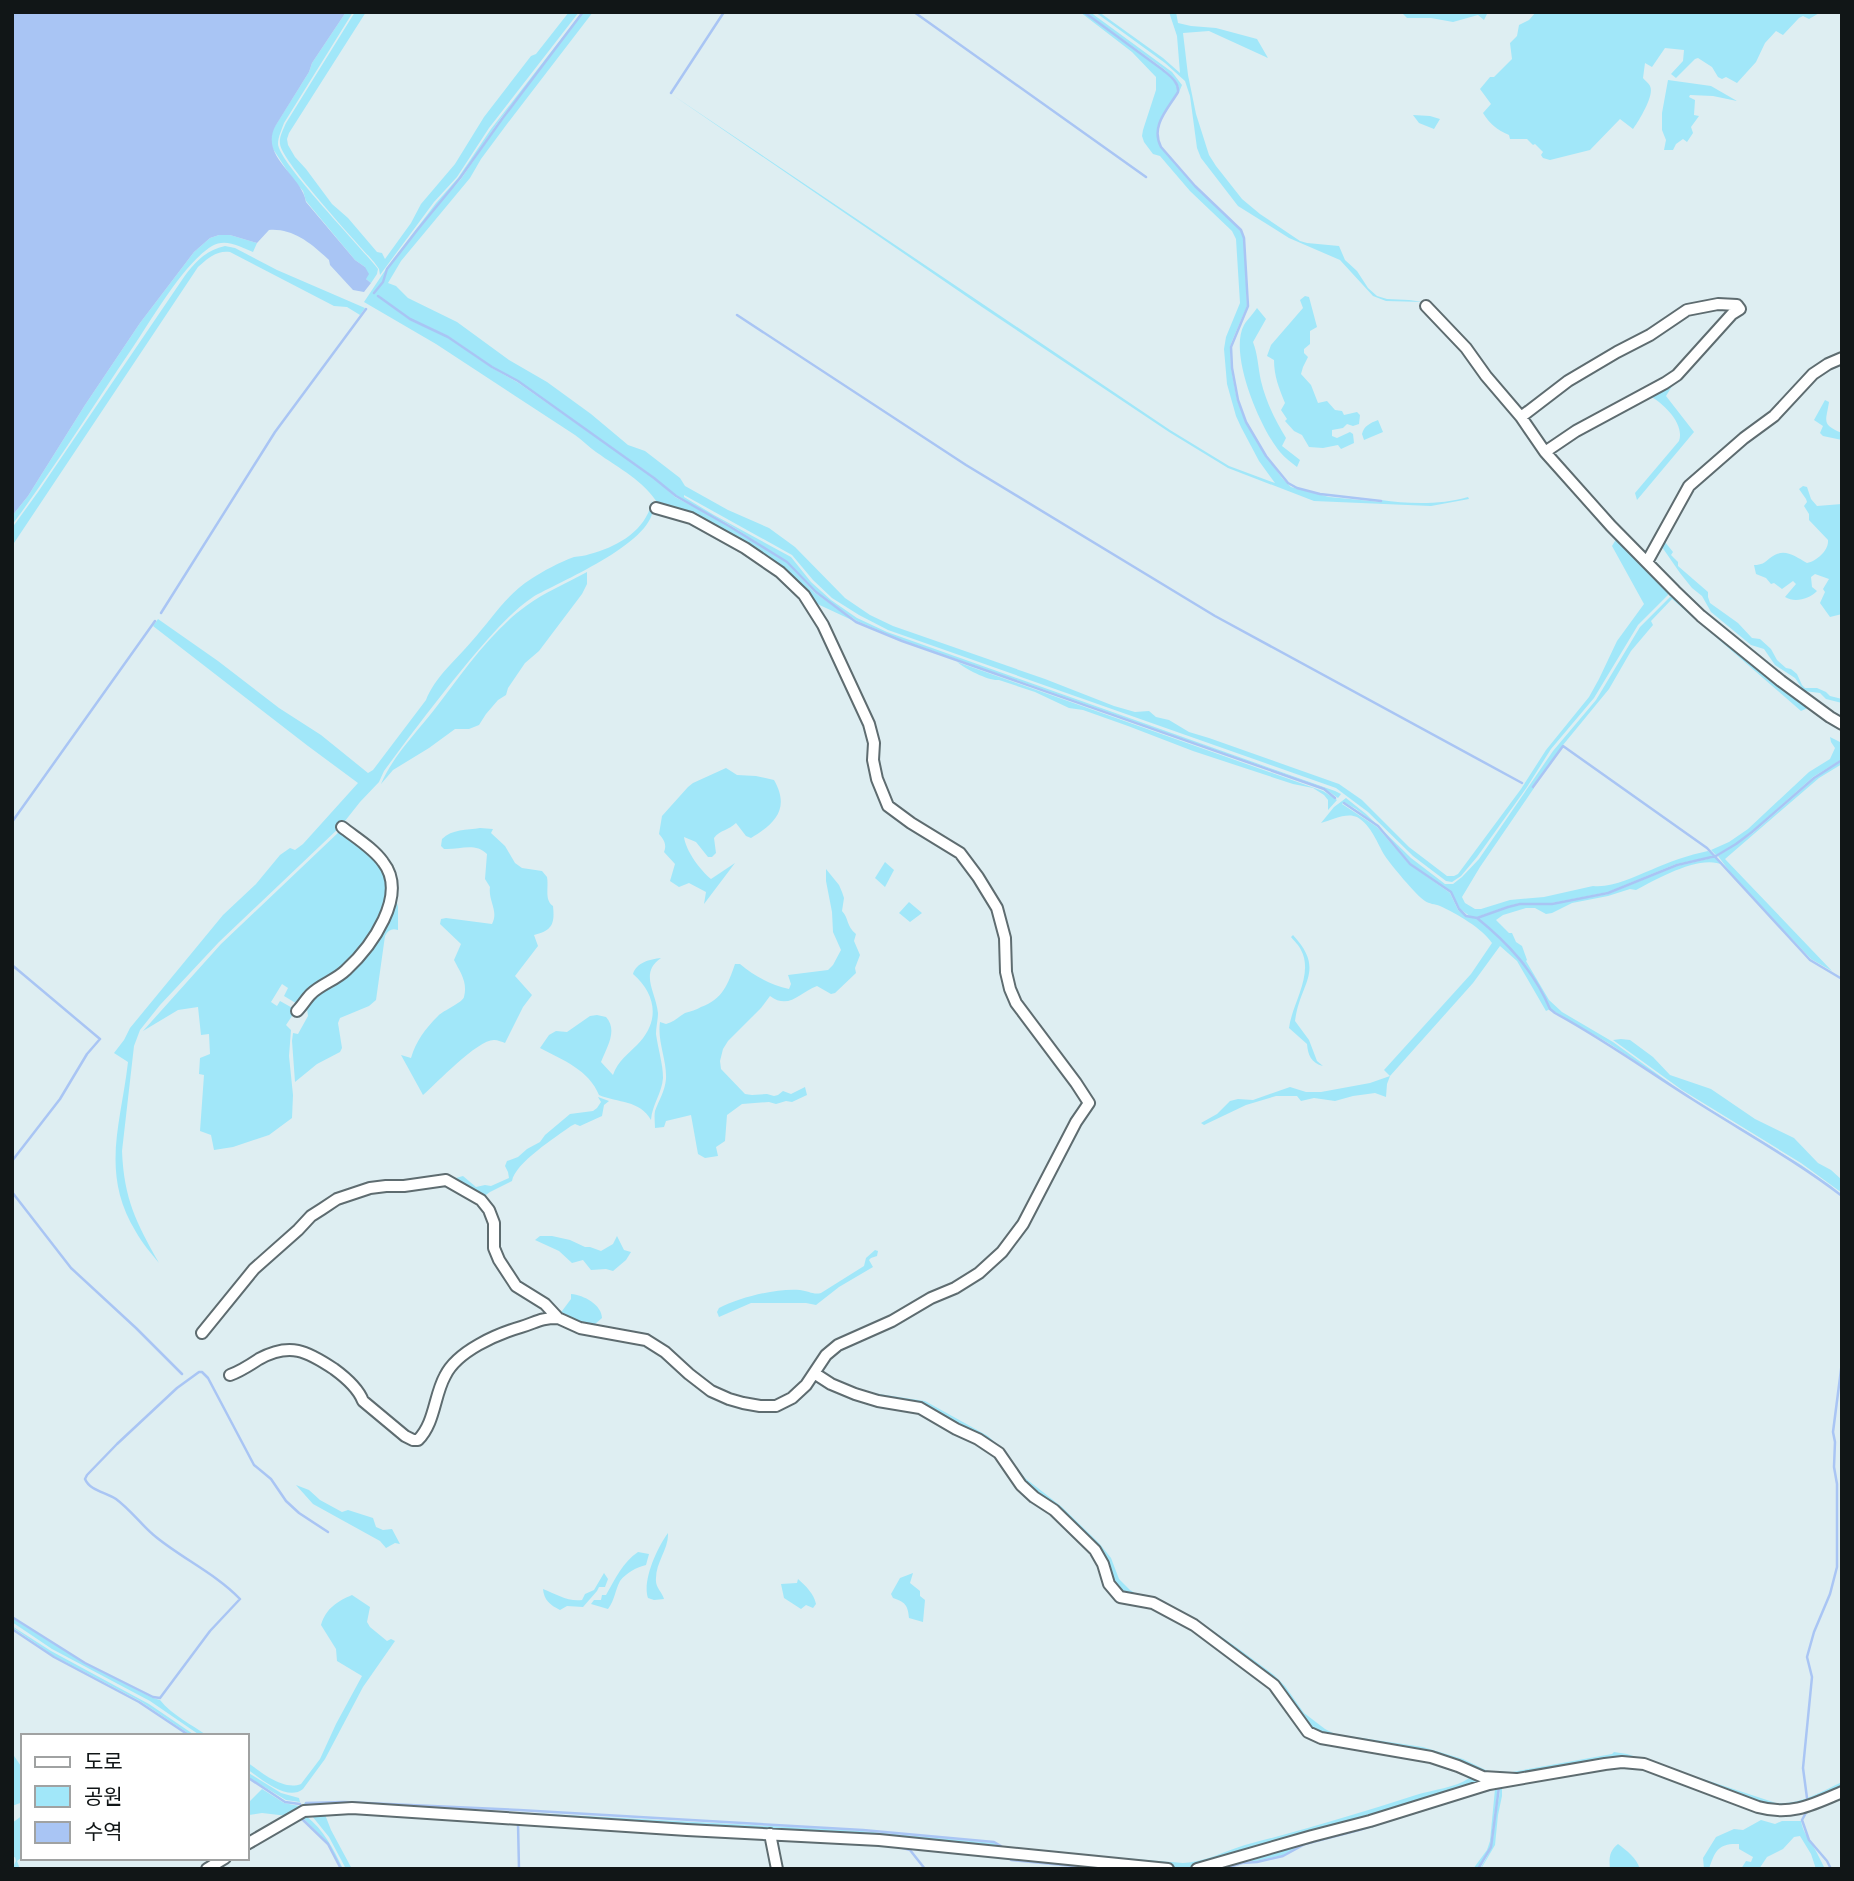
<svg xmlns="http://www.w3.org/2000/svg" width="1854" height="1881" font-family="Inter,'Noto Sans KR',sans-serif">
	<style>
		.green { fill: #a1e7f9; fill-rule: evenodd }
		.water { fill: #a9c5f4 }
		.lines { fill: none; stroke-linecap: round; stroke-linejoin: round }
		.stream { stroke: #a9c5f4; stroke-width: 2.5 }
		.street-casing { stroke: #5e6c70; stroke-width: 14 }
		.street { stroke: #fff; stroke-width: 10 }
	</style>
	<rect width="100%" height="100%" fill="#deeef2"/>
	<path class="green" d="M346 12H353L284 123C282 129 278 137 278 144 279 163 361 247 378 269L377 274 371 283 366 279 365 267 355 260 306 201 303 191 292 178 273 149 271 143V137L272 131 309 72 312 63Z
		M355 12H366L289 133 287 139 288 145 295 157 306 169 332 204 348 218 377 252 382 253 385 259 411 223 421 204 455 164 484 117 531 56 536 54 569 12H579L489 128 457 177 434 202 380 275 379 269 374 262C358 244 282 162 280 144 279 137 283 130 286 123Z
		M582 12H593L507 124 481 159 470 178 401 261 388 283 396 286 408 298 457 322 509 360 547 382 591 414 628 445 645 451 680 478 685 486 728 510 769 528 795 547 845 598 870 615 893 626 1045 679 1114 706 1135 712 1149 711 1156 717 1169 720 1189 732 1209 738 1339 784 1362 800 1409 847 1447 876H1454L1458 874 1521 789 1546 750 1589 697 1599 679 1617 641 1644 604 1612 546 1618 536 1668 591V595L1638 625 1594 698 1551 749 1527 787 1477 857 1461 876 1452 882 1446 881 1413 856 1368 812 1336 788 888 630 859 615 832 598 813 580 792 555 684 495V497L714 515 791 557 811 582 831 600 857 618 887 632 1335 791 1341 794 1338 798 1324 788 902 640 857 621 816 592 787 562 730 525 676 496 654 477 518 381 493 367 448 336 411 319 378 296 410 320 447 337 492 368 517 382 654 478 675 497 729 526 787 563 815 593 856 622 811 601 795 581 659 505C643 480 620 469 596 452 589 447 582 440 575 435L436 344 364 302 386 269 436 203 458 178 491 129ZM546 61 494 131 461 179 453 188 501 118Z
		M1080 12H1083L1163 70C1169 76 1178 82 1178 92 1167 110 1149 126 1161 147L1195 187 1241 230 1244 238 1247 306 1232 341 1230 347 1231 368 1237 400 1246 422 1266 456 1282 478 1291 487 1329 497 1381 502V500C1408 504 1441 505 1468 497L1469 499 1431 506 1314 501 1228 468 1169 432 982 307 671 94 1170 430 1229 466 1275 483 1259 461 1241 427 1236 416 1227 384 1224 349 1226 337 1240 303 1236 239 1232 231 1190 191 1160 156 1153 154 1144 142 1142 136 1143 130 1156 90V77L1132 52Z
		M1085 12H1090L1172 72 1182 85 1179 92C1180 82 1171 76 1164 69Z
		M1095 12H1099L1163 58 1180 73 1177 36 1169 12H1176L1178 23 1191 26 1216 28 1257 39 1268 58 1209 31 1183 33 1188 75 1196 114 1209 155 1216 166 1242 199 1260 214 1300 241 1307 243 1339 246 1345 260 1357 271 1368 288 1377 296 1387 299 1409 300 1423 302 1386 301 1373 296 1340 260 1289 238 1238 206 1201 158 1197 148 1190 96 1185 81 1165 63Z
		M1432 12 1452 14 1488 12 1484 20 1478 15 1453 22 1431 18H1407L1403 14Z
		M1536 12H1821L1809 19 1803 16 1799 18 1783 35 1776 31 1765 43 1756 62 1737 83 1726 77 1722 79 1718 77 1712 67 1698 58 1695 59 1676 78 1671 74 1683 61 1684 50 1665 48 1652 67 1645 63 1643 78C1645 81 1649 83 1650 86 1655 95 1638 122 1633 129L1620 119 1590 150 1550 160 1543 158 1541 155 1543 152 1535 144 1533 145 1527 139H1510L1509 135C1497 130 1490 124 1483 113L1491 104 1480 89 1490 77H1494L1512 59 1510 43 1517 36 1519 25 1529 20Z
		M1668 80 1711 86 1737 101 1713 96 1690 95 1689 97 1695 100 1694 115 1699 116 1691 127 1693 133 1687 142 1683 139 1676 144 1673 150H1664L1666 140 1662 130V113Z
		M1413 115 1430 116 1440 119 1434 129 1419 123Z
		M219 235H230L257 243 253 252C240 247 226 238 212 246 184 263 152 319 133 347 93 406 55 467 12 525V516L28 496 85 405 140 323 194 252 210 238Z
		M225 246 235 248 277 270 365 308 360 315 347 307 334 306 230 252C217 250 208 258 198 267L12 546V528L38 492 184 277C195 262 206 250 225 246Z
		M1305 296 1309 297 1317 327 1310 331V344L1304 349V353L1308 357 1303 367 1301 374 1311 385 1318 403 1327 401 1335 410 1342 411 1344 415 1357 412 1360 415 1359 424 1353 426 1347 424 1343 428 1332 430V436L1337 438 1350 432 1353 434 1354 443 1341 449 1338 445 1323 448 1309 447 1302 435 1294 431 1285 421 1287 419 1281 410 1285 403C1279 388 1274 376 1274 360L1267 356 1271 345 1303 308 1300 300Z
		M1257 308 1266 319 1253 342C1258 355 1258 368 1261 381 1266 402 1275 420 1286 438L1282 446 1300 460 1297 467C1291 462 1285 458 1280 452 1261 430 1228 354 1244 325 1247 320 1253 314 1257 308Z
		M1677 378 1666 396 1694 432 1637 500 1635 493 1679 441C1685 424 1664 404 1650 396Z
		M1825 400 1829 402C1826 422 1821 424 1842 433V440L1823 436 1820 433 1823 426 1814 420Z
		M1378 420 1383 432 1364 440 1362 434C1364 426 1370 423 1378 420Z
		M1803 486 1807 487 1811 499 1817 506 1842 504V614L1830 617 1820 603 1825 592 1823 589 1829 579 1815 574 1811 577 1812 587 1817 591C1809 599 1795 603 1785 597L1796 584 1793 581 1782 589 1774 583 1771 584 1766 578 1756 574 1754 565C1762 565 1764 563 1770 558 1784 547 1794 556 1807 563 1817 561 1829 550 1828 540L1809 520V514L1804 506 1807 502 1806 499 1799 489Z
		M652 501C665 539 558 582 533 597 508 614 489 638 469 661 439 697 411 734 384 771L379 782 360 802 341 826 219 942 160 1005 140 1030 134 1046 122 1151C124 1199 136 1222 159 1263 151 1253 142 1243 136 1232 100 1173 121 1124 128 1062L114 1053 124 1040 130 1028 223 915 256 884 280 855 290 848 295 850 303 844 358 783 308 746 153 626 158 619 218 661 279 708 321 735 368 773 373 770 426 700C435 677 456 660 472 641 491 620 506 595 531 579 543 571 560 562 574 557 579 556 585 556 590 554 617 547 646 531 652 501Z
		M1665 542 1673 552 1671 555 1678 562V566L1708 592V597L1710 603 1738 623 1752 638 1760 639 1771 649 1777 660 1786 668 1791 669 1797 674 1802 685 1805 688H1817L1826 692 1830 696 1842 699V703L1826 699 1820 693 1804 691 1795 678 1775 665 1764 649 1751 645 1711 612 1702 596 1692 588 1680 573 1662 547Z
		M587 572V584L582 594 539 651 525 663 508 688 506 695 498 700 486 714 479 725 469 729H455L429 748 393 770 381 784C393 756 416 733 434 710 461 675 490 632 526 606 545 592 567 583 587 572Z
		M1672 595 1812 706 1801 711 1672 599 1651 621 1653 625 1631 651 1609 689 1563 745 1533 786 1534 788 1480 867 1462 897 1465 903 1475 909H1481L1510 900 1544 897 1593 886C1613 888 1633 877 1651 870 1669 862 1688 855 1708 851L1714 856 1676 864 1608 892 1552 903H1520L1508 906 1477 917H1471L1460 909 1451 892 1410 863 1378 826 1356 809 1344 802 1342 804 1377 827 1409 864 1450 893 1458 910 1466 916 1477 919 1481 922 1478 918 1508 907 1520 905 1552 904 1608 894 1677 866 1716 857 1723 865C1700 854 1657 879 1636 890L1630 889 1608 896 1572 903 1552 913 1546 914 1535 908H1526L1503 915 1496 920 1509 933H1512L1516 942 1522 946 1527 960 1526 961 1549 1000 1562 1012 1613 1042 1682 1092 1801 1165 1831 1186 1842 1196 1800 1166 1675 1088 1610 1044 1550 1009 1546 1011 1517 961 1500 946 1473 983 1390 1076 1387 1084 1386 1097 1375 1093 1353 1096 1335 1101 1314 1098 1301 1101 1297 1096H1276L1246 1105 1204 1125 1201 1123 1217 1114 1230 1101 1238 1099 1253 1100 1290 1087 1306 1092H1321L1370 1083 1390 1076 1384 1070 1471 974 1492 943C1482 928 1457 914 1440 906 1435 904 1429 904 1425 901 1416 895 1391 865 1385 856 1377 843 1372 826 1357 817 1347 812 1331 820 1321 823L1334 807 1346 798 1366 814 1411 858 1445 884H1453L1462 877 1479 859 1553 751 1596 700 1640 627Z
		M957 662 1323 791 1337 800 1328 810V800L1324 795 1313 788 1293 784 1193 751 1128 726 1083 710 1069 708 1035 692 999 680C988 681 966 669 957 662Z
		M1830 737 1842 743V759L1813 777 1752 831 1736 844 1716 855 1711 850 1729 842 1748 829 1809 772 1830 759 1835 748 1831 742Z
		M1842 761V764L1819 778 1725 859 1832 971 1811 959 1733 876 1718 856 1753 833 1820 774Z
		M726 768 737 775 756 776 774 780C790 808 776 823 751 838L746 836 736 823C729 830 720 830 714 838L716 853 712 857H708L696 842 684 837C686 851 700 870 711 879L735 863 704 904 706 892 689 883 679 887 670 881 675 864 664 852C667 844 664 840 659 834L662 816 688 787 693 783Z
		M480 828 493 829 491 833 505 846 515 863 522 868 542 871 547 877C549 887 544 900 553 906 555 924 552 931 534 935L538 946 515 976 532 995 523 1007 505 1043C502 1042 498 1040 494 1040 477 1040 437 1083 423 1095L401 1055 411 1058C416 1041 425 1029 438 1016 444 1010 462 1003 464 997 468 982 460 972 454 960L461 944 440 924 441 919 446 918 492 924C499 911 488 901 490 887L485 879 487 854C475 842 459 850 444 849L441 846 442 839C452 829 467 830 480 828Z
		M341 830 375 857 390 887 380 923 345 968 299 1005 284 996 288 988 282 984 271 1002 277 1006 280 1001 296 1010 286 1025 291 1030 289 1056 293 1095 292 1118 269 1135 233 1147 214 1150 211 1135 200 1131 204 1075 199 1074 200 1058 210 1054 209 1034 201 1035 198 1007 178 1010 143 1031 221 944Z
		M885 862 894 870 885 887 875 878Z
		M826 869 839 885 842 892 844 898 842 911C849 918 846 926 856 934L854 941 860 955 855 968 856 973 835 993 831 994 817 986C799 993 789 1010 770 996L761 1008 728 1041 723 1049 720 1061 721 1069 745 1094 752 1095 767 1094 774 1096 778 1095 783 1091 791 1094 805 1087 807 1095 792 1102 786 1101 776 1104 769 1102 742 1104 727 1115 725 1141 716 1147 718 1156 705 1158 698 1154 691 1115 666 1121 664 1127 655 1128C655 1123 654 1116 655 1111 659 1100 665 1091 666 1079 667 1060 657 1041 660 1022L666 1024C674 1022 678 1017 685 1013 691 1011 696 1010 701 1007 723 999 728 984 735 964H740C754 976 771 985 789 989L791 984 788 975 828 970 833 965 841 950 833 932 832 912 826 881Z
		M393 887 398 907V930C392 928 388 930 385 936L376 1000 369 1006 340 1018 338 1023 342 1048 340 1052 317 1064 295 1082 292 1041 293 1033 298 1034 308 1016 307 1008 317 992 377 936Z
		M909 902 922 913 910 922 899 913Z
		M1293 935C1326 971 1300 982 1295 1021L1309 1040 1317 1061 1323 1066C1311 1063 1308 1055 1307 1044L1289 1028C1292 1004 1314 974 1301 950 1299 945 1294 941 1291 937Z
		M661 958C639 973 656 992 658 1013 658 1020 656 1027 656 1034 658 1049 663 1064 663 1078 662 1093 652 1105 651 1120 640 1100 618 1103 599 1095 589 1070 563 1060 540 1048L549 1035 556 1031 567 1032 590 1016 597 1015 606 1017C618 1030 607 1047 601 1062L613 1075C618 1061 627 1055 637 1045 660 1022 657 995 633 974 636 963 650 959 661 958Z
		M1621 1039 1630 1040 1653 1057 1670 1075 1711 1089 1755 1119 1794 1138 1818 1163 1831 1170 1842 1180V1193L1801 1163 1682 1090 1613 1040Z
		M598 1097 609 1101 604 1105 602 1116 580 1126 575 1124 571 1126C556 1137 515 1163 512 1181L490 1192 483 1197 447 1177 456 1178 463 1176 476 1187 485 1185 491 1186 509 1178 508 1172 505 1166 507 1161 518 1157 527 1149 540 1142 545 1135 570 1114 593 1111 597 1108 601 1102Z
		M540 1236H552L570 1240 585 1247H590L601 1251 613 1244 617 1236 624 1250 631 1252 626 1260 613 1271 606 1269 591 1270 583 1260 572 1263 559 1251 535 1240Z
		M875 1250 878 1251 877 1256 871 1258 869 1260 873 1267 839 1287 816 1305 806 1303H751L719 1317 717 1312 719 1308C740 1297 777 1288 800 1290 809 1291 813 1295 821 1293L864 1266 866 1258Z
		M571 1294C584 1295 602 1305 602 1318L595 1324V1328L559 1315 571 1299Z
		M842 1383 866 1392 925 1401 988 1436 1004 1451 1025 1478 1062 1507 1099 1543 1111 1558 1119 1579 1130 1590 1135 1593 1156 1597 1196 1619 1239 1649 1274 1675 1285 1686 1304 1713 1325 1729 1335 1734 1423 1747 1463 1759 1488 1771 1512 1772 1612 1754 1614 1752 1627 1754 1776 1803C1799 1805 1821 1792 1842 1782V1790L1819 1800 1777 1809 1644 1763 1496 1776 1345 1741 1309 1730 1290 1702 1195 1623 1121 1595 1111 1583 1105 1563 1035 1495 1001 1452 921 1406 879 1399Z
		M296 1485 309 1490 320 1500 342 1512 348 1510 373 1518 376 1527 383 1530 392 1529 400 1544 395 1543 386 1548 380 1541 313 1504Z
		M668 1533C669 1548 656 1562 656 1578 655 1588 662 1591 664 1599L654 1600 648 1598C642 1581 657 1548 668 1533Z
		M638 1552 649 1554 646 1565C637 1567 626 1573 620 1581 615 1590 615 1600 608 1609L591 1604 594 1600H601L602 1595H606C615 1579 623 1562 638 1552Z
		M604 1573 608 1579 605 1587H599L597 1591 583 1607 567 1606 560 1610C550 1605 544 1600 543 1589 556 1594 568 1602 582 1600L585 1594 594 1590Z
		M913 1573 910 1583 920 1591V1596L925 1600 923 1622 909 1618C908 1605 905 1602 893 1598L891 1594 900 1578Z
		M798 1579C806 1586 814 1594 816 1604L813 1608 806 1605 801 1609 784 1598 781 1584 797 1583Z
		M352 1595 370 1607 367 1622 370 1627 387 1641 391 1639 395 1641 363 1687 325 1759 303 1789C287 1802 260 1778 247 1769V1762C261 1772 283 1791 301 1784L320 1759 336 1724 362 1676 337 1661 336 1649 321 1625C326 1608 338 1601 352 1595Z
		M12 1618 84 1663 153 1698 160 1700C172 1715 192 1725 208 1736H201L150 1701 52 1649 12 1622Z
		M12 1626 51 1651 149 1704 196 1736H192L140 1701 54 1656 12 1627Z
		M12 1753 23 1769V1802L12 1806 14 1784Z
		M247 1772 281 1793 299 1798 300 1802 286 1800 251 1779 247 1775Z
		M1472 1776 1495 1781 1198 1867 1181 1868 942 1843 305 1807 304 1803 439 1808 862 1831 994 1843 1003 1848 1183 1863C1205 1862 1225 1851 1245 1845 1303 1830 1360 1813 1416 1795 1435 1789 1457 1788 1472 1776Z
		M1553 1776 1502 1786V1796L1498 1815 1495 1845 1481 1869H1480C1495 1845 1492 1842 1496 1815 1497 1805 1500 1797 1500 1787L1498 1786 1358 1829 1311 1841 1283 1855 1256 1861H1242L1218 1869H1203L1269 1849 1371 1822 1489 1785Z
		M1498 1788 1490 1847 1478 1868 1473 1869 1487 1850 1490 1841 1495 1789Z
		M262 1789 284 1803 299 1806 300 1808 288 1816 262 1813 249 1815 247 1814V1804Z
		M324 1812 331 1830 352 1869H346L329 1837 312 1816Z
		M23 1815V1849L20 1852 21 1858 17 1861 20 1869H12L16 1861 15 1857 12 1858V1823Z
		M306 1816C324 1830 333 1848 343 1869H342L328 1843 302 1817Z
		M1761 1820 1775 1824 1782 1821H1801C1803 1834 1811 1841 1817 1853 1820 1859 1822 1863 1825 1869H1816L1811 1854 1800 1836 1794 1837 1783 1849 1767 1857 1759 1869H1741L1746 1861 1751 1862 1753 1857 1739 1849V1844C1719 1843 1715 1850 1709 1869H1704L1703 1858 1716 1837 1734 1829 1743 1830Z
		M1618 1844C1627 1851 1636 1857 1640 1869H1610C1609 1859 1609 1851 1618 1844Z"/>
	<path class="water" d="M12 12H346L312 63 309 72 276 125C258 156 302 175 306 202L355 260 365 267 369 274 366 279 371 283 364 292 353 290 330 265 329 260C312 244 293 228 269 230L257 243 230 235H219L210 238 194 252 140 323 85 405 28 496 12 516Z"/>
	<g class="lines">
		<path class="stream" d="M914 12 1146 177
			M1084 12 1163 70C1170 76 1179 82 1178 92 1168 109 1150 126 1161 147L1195 186 1241 230 1244 238 1248 306 1231 347 1232 368 1238 400 1246 422 1266 456 1288 483 1297 488 1320 494 1381 501
			M671 93 724 12
			M374 293 383 282 387 269 418 229 460 178 502 119 583 12
			M378 296 410 319 448 337 492 367 518 381 654 478 676 496 729 526 787 562 816 592 856 622 902 641 1324 789 1335 798
			M737 315 966 465 1215 616 1522 783
			M161 613 275 432 366 309
			M1533 787 1563 746 1707 848 1810 960 1842 979
			M1344 803 1378 826 1410 864 1451 892 1459 909 1466 916 1477 918 1508 907 1520 904H1552L1608 893 1677 865 1716 856 1736 844 1752 832 1814 778 1842 760
			M12 822 155 621
			M1477 918C1508 943 1534 971 1550 1009L1555 1013C1603 1039 1646 1070 1692 1099 1742 1131 1795 1160 1842 1196
			M12 965 100 1039 87 1054 60 1099 12 1161
			M12 1192 71 1268 136 1328 182 1374
			M12 1617 85 1663 153 1697 160 1698 210 1631 240 1599C216 1574 183 1559 156 1537 142 1526 131 1510 116 1499 106 1492 90 1491 85 1479L87 1475 117 1444 177 1388 199 1372H202L208 1378 254 1465 271 1479 286 1501 299 1513 328 1532
			M12 1629 54 1657 139 1702 190 1736
			M247 1777 285 1802 300 1804
			M1807 1798 1803 1768 1812 1677 1807 1657 1814 1632 1830 1594 1837 1567V1484L1834 1467 1835 1442 1833 1432 1842 1362
			M306 1803 344 1802 519 1810 863 1830 994 1842 1001 1846
			M1808 1809 1802 1820 1809 1840 1827 1861 1831 1869
			M301 1818 328 1844 341 1869
			M518 1823 519 1869
			M899 1847 910 1850 925 1869
			M1011 1860 1105 1869
			M1223 1869 1242 1863 1257 1862 1283 1856 1305 1844 1359 1830 1455 1800
			M1478 1869 1491 1847 1499 1787 1485 1791"/>
		<g class="street-casing">
			<path id="street" d="M1426 306 1466 348 1486 376 1521 417 1545 452 1611 526 1675 591 1701 616 1781 681 1830 717 1842 724
				M1521 417 1568 381 1617 352 1650 335 1687 310 1718 304 1737 305 1740 309 1732 314 1677 375 1665 383 1576 431 1545 452
				M1647 562 1689 486 1744 438 1774 416 1813 374 1828 364 1842 358
				M297 1011C302 1006 306 999 311 994 321 984 336 980 346 970 371 947 409 895 383 862 373 848 356 838 342 827
				M202 1333 254 1269 298 1230 311 1216 322 1209 337 1199 370 1188 386 1186H404L446 1180 481 1200 489 1210 494 1223V1248L499 1260 516 1286 545 1304 558 1318 580 1328 646 1340 665 1352 689 1374 711 1391 729 1399 743 1403 760 1406H776L792 1398 806 1385 826 1355 838 1345 892 1321 931 1298 955 1288 979 1273 1002 1252 1023 1224 1076 1122 1089 1103 1076 1083 1016 1003 1010 989 1006 972 1005 938 997 908 978 877 960 853 911 823 888 806 877 779 873 760 874 743 869 724 823 625 804 595 780 572 745 548 691 518 656 508
				M814 1373 831 1384 855 1394 878 1401 920 1408 956 1429 978 1439 999 1453 1021 1485 1034 1497 1054 1510 1095 1550 1103 1564 1109 1584 1120 1597 1153 1603 1194 1625 1274 1685 1308 1732 1321 1738 1431 1757 1458 1766 1483 1777 1516 1779
				M230 1375C241 1371 250 1365 259 1359 290 1342 307 1351 334 1369 345 1377 358 1388 363 1401L405 1436 413 1440H418C435 1423 434 1396 445 1376 457 1351 497 1334 521 1327 537 1322 540 1318 558 1318
				M770 1834 777 1869
				M247 1844 304 1811 352 1808 687 1830 879 1840 1168 1869
				M207 1869 225 1858
				M1197 1869 1312 1836 1370 1821 1489 1784 1605 1764 1622 1762 1644 1764 1758 1807C1791 1816 1812 1805 1842 1792"/>
		</g>
		<use href="#street" class="street"/>
	</g>
	<rect width="1854" height="1881" fill="none" stroke="#111617" stroke-width="28"/>
	<rect x="21" y="1734" width="228" height="126" fill="#ffffff" stroke="#a0a2a2" stroke-width="2"/>
	<rect x="35" y="1757" width="35" height="10" fill="#ffffff" stroke="#a0a2a2" stroke-width="2"/>
	<text x="84" y="1769" font-size="21" fill="#111617">도로</text>
	<rect x="35" y="1786" width="35" height="21" fill="#a1e7f9" stroke="#a0a2a2" stroke-width="2"/>
	<text x="84" y="1804" font-size="21" fill="#111617">공원</text>
	<rect x="35" y="1822" width="35" height="21" fill="#a9c5f4" stroke="#a0a2a2" stroke-width="2"/>
	<text x="84" y="1839" font-size="21" fill="#111617">수역</text>
</svg>
